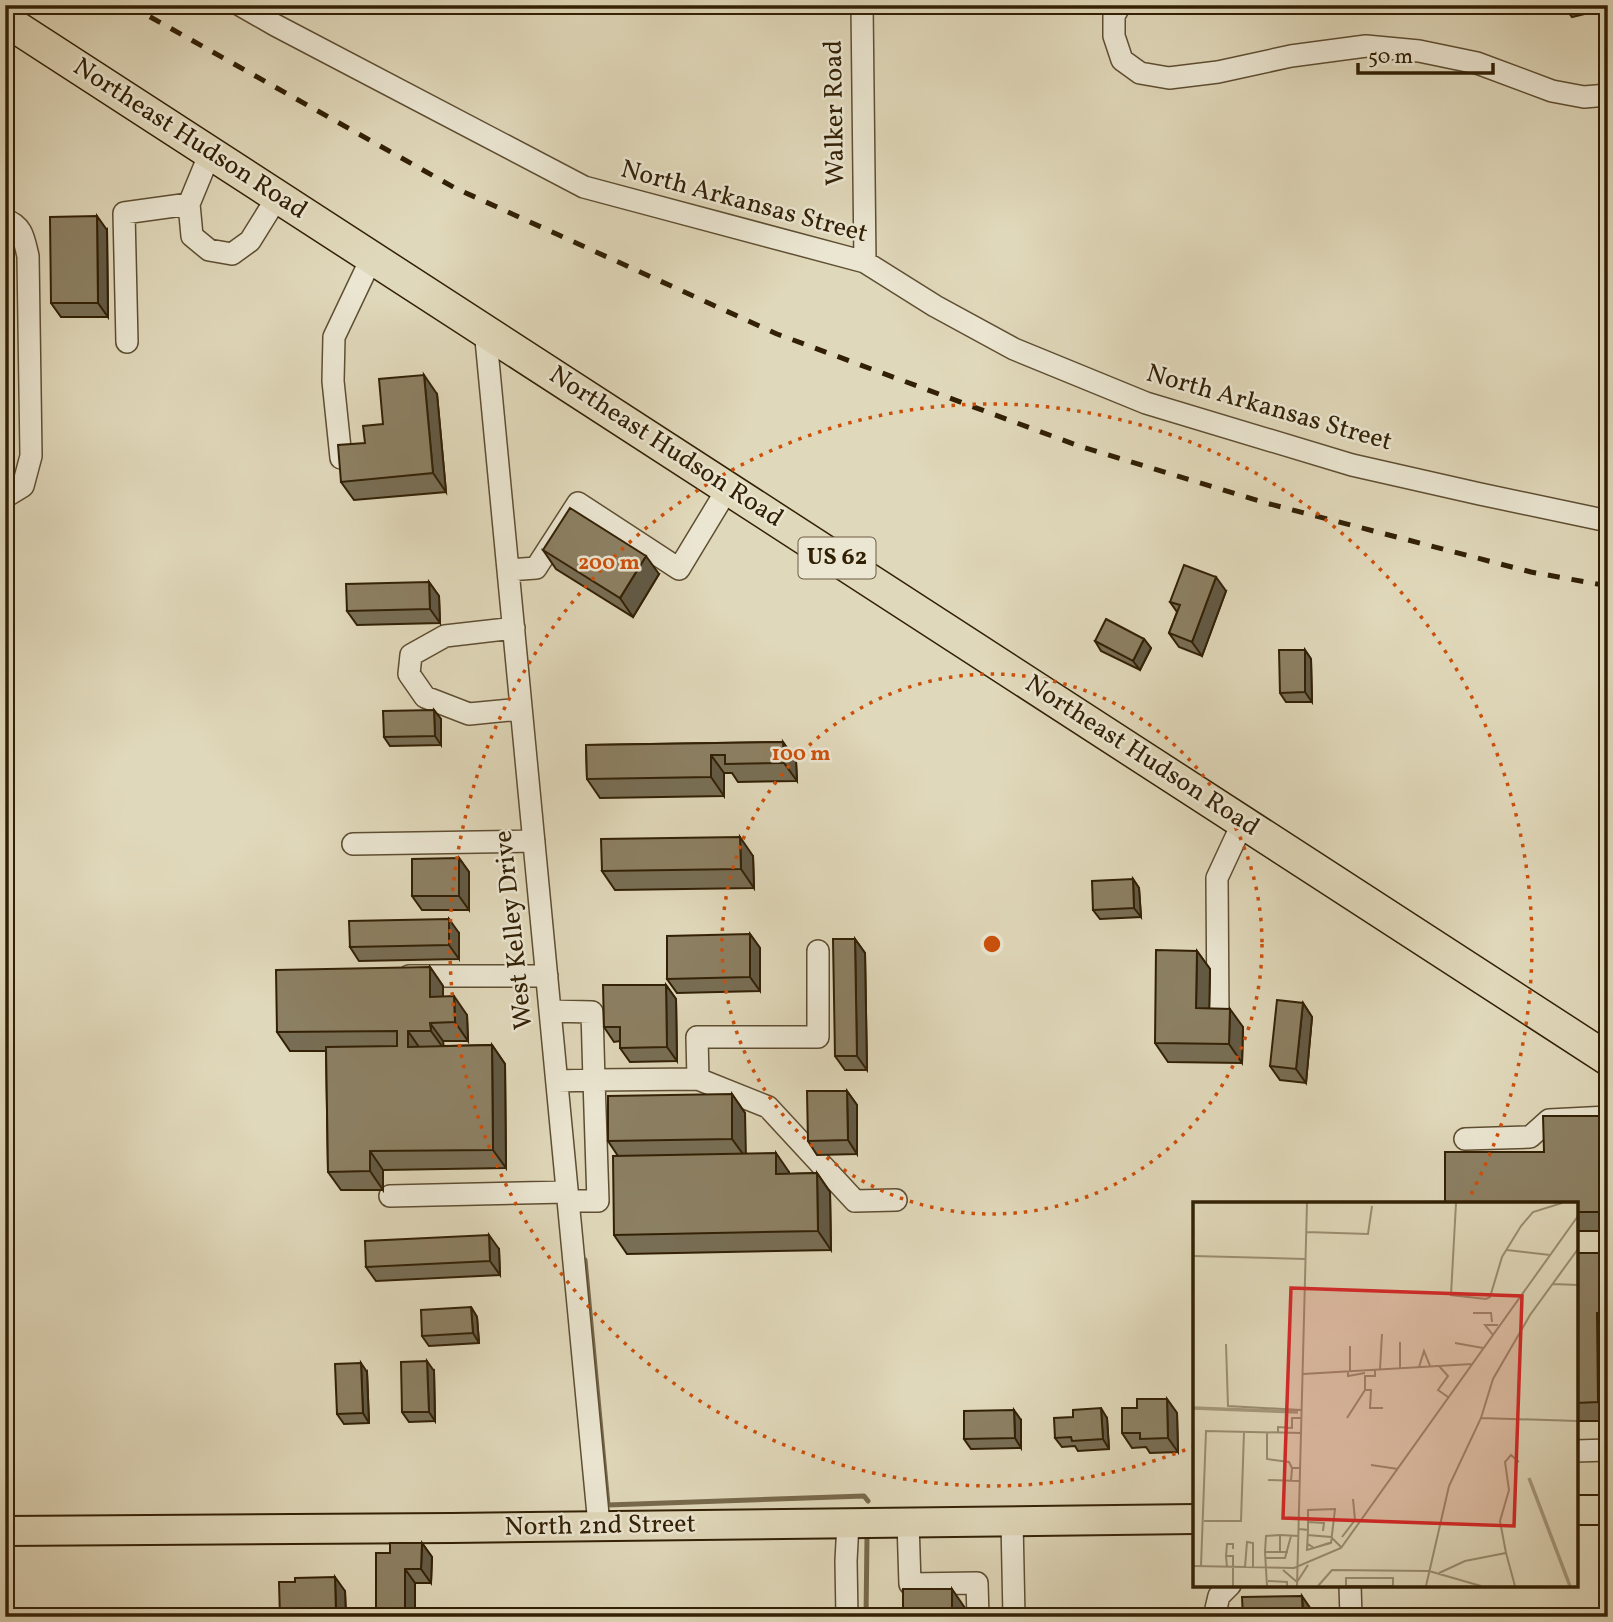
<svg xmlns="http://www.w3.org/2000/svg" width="1613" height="1622" font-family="Vollkorn,serif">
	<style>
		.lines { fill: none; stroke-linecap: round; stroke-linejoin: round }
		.stream { stroke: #77694c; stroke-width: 5 }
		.minor-casing { stroke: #5e4e32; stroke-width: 24 }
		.major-casing { stroke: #322005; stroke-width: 32 }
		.highway-casing { stroke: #322005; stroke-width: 35 }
		.minor { stroke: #ebe6d2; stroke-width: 21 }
		.major { stroke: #e0d8ba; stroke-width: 28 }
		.highway { stroke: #e0d8ba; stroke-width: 32 }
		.rail { stroke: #322005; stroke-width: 5; stroke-dasharray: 12 12; stroke-linecap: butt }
		.wall { fill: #786e55; stroke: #322005; stroke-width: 2 }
		.shaded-wall { fill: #625a45; stroke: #322005; stroke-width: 2 }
		.building { fill: #8c8063; stroke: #322005; stroke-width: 2 }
		.ring { fill: none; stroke: #cd500b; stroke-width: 3.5; stroke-dasharray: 3.5 7 }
		.labels { text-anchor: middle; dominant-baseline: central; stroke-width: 5; stroke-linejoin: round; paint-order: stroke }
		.shield { fill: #ebe6d2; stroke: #6a5b42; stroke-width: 2 }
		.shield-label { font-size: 24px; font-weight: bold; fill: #322005 }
		.street-label { font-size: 26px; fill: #322005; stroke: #ebe6d2 }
		.inset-river { fill: none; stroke: #a5997c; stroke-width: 3.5 }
		.inset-road { fill: none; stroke: #9a8e72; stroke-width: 2 }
		.view { fill: #d62828; fill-opacity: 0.15; stroke: #d62828; stroke-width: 3.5 }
		.inset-edge { fill: none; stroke: #322005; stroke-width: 3.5 }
		.centre { fill: #cd500b; stroke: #ebe6d2; stroke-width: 3.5 }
		.ring-label { font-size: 21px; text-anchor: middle; font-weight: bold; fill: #cd500b; stroke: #ebe6d2; stroke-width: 5; stroke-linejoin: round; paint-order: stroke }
	</style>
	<rect width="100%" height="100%" fill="#e0d8ba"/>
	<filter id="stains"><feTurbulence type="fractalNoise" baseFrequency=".00286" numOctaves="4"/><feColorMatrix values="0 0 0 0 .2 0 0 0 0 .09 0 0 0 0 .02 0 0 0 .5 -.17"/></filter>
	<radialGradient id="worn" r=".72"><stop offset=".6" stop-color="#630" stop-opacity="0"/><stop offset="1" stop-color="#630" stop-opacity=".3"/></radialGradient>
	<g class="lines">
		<path class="stream" d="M585 1260 608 1505 864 1496 868 1501
			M866 1617 867 1537"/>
		<g class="minor-casing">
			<path id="minor" d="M240 5 275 25 584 187 865 262 935 306 1014 349 1146 403 1352 465 1480 494 1608 521
				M862 5 865 262
				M1120 5 1114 16V36L1122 60 1140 73 1169 78 1218 72 1291 56 1366 46 1419 51 1477 63 1552 91 1584 97 1608 95
				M210 153 189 204 192 236 209 250 232 254 250 241 278 196
				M5 220C23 225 24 240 28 256L31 456 23 486 5 497
				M485 329 599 1525
				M127 342 124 213 189 204
				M341 458 333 381 334 337 372 257
				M508 570 536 568 578 503 679 569 728 488
				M514 628 445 636 411 655 409 674 425 697 469 714 521 709
				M353 844 534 841
				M409 976H547
				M550 1011 592 1012 594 1080 698 1079 697 1037H818V951
				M1218 1018 1217 878 1243 822
				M698 1079 768 1107 855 1201 896 1200
				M557 1081 594 1080 598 1201H568
				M1465 1139 1530 1137 1549 1120 1608 1117
				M390 1196 567 1192
				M1576 1451 1608 1450
				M1012 1521 1014 1617
				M908 1522 910 1584 977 1583 978 1617
				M1350 1585 1351 1617
				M847 1617 846 1561 848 1523
				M1214 1617 1219 1596 1230 1585"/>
		</g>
		<g class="major-casing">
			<path id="major" d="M1576 1510H1608
				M5 1531 451 1528 1195 1519"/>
		</g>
		<g class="highway-casing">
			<path id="highway" d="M5 20 1608 1059"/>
		</g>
		<use href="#minor" class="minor"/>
		<use href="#major" class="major"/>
		<use href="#highway" class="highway"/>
		<path class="rail" d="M129 5 455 188 777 334 1079 446 1266 503 1531 572 1608 586"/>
	</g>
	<path class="wall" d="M1563 5H1604L1605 9 1572 17Z
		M107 230 108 317H61L51 303Z
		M437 394 446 492 354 500 341 482 365 443 383 424Z
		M543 550 659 574 633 617 556 569Z
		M429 582 439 596 440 623 357 625 347 611Z
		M1226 591 1202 656 1179 647 1169 633 1177 612 1170 602Z
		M1144 639 1151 648 1140 670 1101 651 1095 641Z
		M1305 650 1311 659 1312 702H1286L1280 693Z
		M434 710 441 719V745L390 746 384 737Z
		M783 742 796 761 797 781 738 782 732 773H724V796L600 798 587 779 586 745Z
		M753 856 754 888 615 890 602 871Z
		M459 858 469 872V910H422L412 896Z
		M1133 879 1139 888 1141 917 1100 919 1093 910Z
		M459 933V959L359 961 350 947Z
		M750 934 760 948V991L677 993 667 979Z
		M855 939 865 953 867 1070H845L835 1056Z
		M1197 951 1210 969 1209 1008 1243 1027 1242 1063 1168 1062 1155 1043Z
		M430 967 443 986V996L467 1015 468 1041H443V1046L492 1045 505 1064 506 1168 383 1170V1190H341L328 1172 326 1051H290L277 1032Z
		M666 985 676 999 677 1061 630 1062 620 1048V1041L614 1042 604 1027Z
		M1303 1003 1312 1017 1306 1083 1280 1080 1270 1066Z
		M847 1091 857 1105V1154L817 1155 808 1141Z
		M732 1094 745 1113V1154L789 1172V1174L817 1173 830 1192 831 1250 627 1254 614 1235 618 1156 608 1141Z
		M1608 1119V1231H1576V1204L1544 1152Z
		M499 1249 500 1275 376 1281 366 1267Z
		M1576 1253H1608V1421H1576Z
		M471 1307 477 1317 479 1343 429 1346 422 1336Z
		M434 1371 435 1421 409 1422 402 1412Z
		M367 1372 369 1423 344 1424 337 1414Z
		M1167 1399 1177 1413 1178 1452 1150 1453 1146 1447 1132 1448 1122 1433 1137 1408Z
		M1107 1418 1109 1449 1078 1451 1075 1446 1062 1447 1055 1438Z
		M1021 1420V1448L971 1449 964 1439Z
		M422 1543 432 1557 431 1583H415V1617H380L376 1611 390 1553Z
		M295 1582 345 1591 346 1617H280Z"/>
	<path class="shaded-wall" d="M97 216 107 230 108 317 98 303Z
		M424 375 437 394 446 492 433 473Z
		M646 556 659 574 633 617 620 598Z
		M1216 577 1226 591 1202 656 1192 642Z
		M429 582 439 596 440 623 430 609Z
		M1144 639 1151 648 1140 670 1133 661Z
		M1305 650 1311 659 1312 702 1305 692Z
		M434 710 441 719V745L435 736Z
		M783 742 796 761 797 781 784 763Z
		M711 755 724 773V796L711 777Z
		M740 837 753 856 754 888 741 869Z
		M459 858 469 872V910L459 896Z
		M1133 879 1139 888 1141 917 1134 908Z
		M449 919 459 933V959L449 945Z
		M750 934 760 948V991L750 977Z
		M855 939 865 953 867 1070 857 1056Z
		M1197 951 1210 969 1209 1027 1196 1008Z
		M430 967 443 986V1015L430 997Z
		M666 985 676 999 677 1061 667 1047Z
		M454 996 467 1015 468 1041 455 1022Z
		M1303 1003 1312 1017 1306 1083 1296 1069Z
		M1230 1009 1243 1027 1242 1063 1229 1044Z
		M430 1023 443 1041 444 1049 431 1031Z
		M408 1031 421 1050 408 1047Z
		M492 1045 505 1064 506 1168 493 1150Z
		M847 1091 857 1105V1154L848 1140Z
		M732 1094 745 1113 746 1158 732 1139Z
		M1606 1116 1608 1119V1214L1606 1212Z
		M370 1151 383 1170V1190L370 1171Z
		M776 1153 789 1172V1193L776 1174Z
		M817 1173 830 1192 831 1250 818 1231Z
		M489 1235 499 1249 500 1275 490 1261Z
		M471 1307 477 1317 479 1343 473 1333Z
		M1597 1313 1608 1328V1417L1598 1402Z
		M427 1361 434 1371 435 1421 429 1412Z
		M361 1363 367 1372 369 1423 363 1413Z
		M1167 1399 1177 1413 1178 1452 1168 1438Z
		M1101 1408 1107 1418 1109 1449 1103 1439Z
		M1014 1410 1021 1420V1448L1015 1438Z
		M5 1413 7 1416V1434L5 1432Z
		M422 1543 432 1557 431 1583 421 1569Z
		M405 1569 415 1583V1617H409L405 1612Z
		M335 1577 345 1591 346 1617H338L336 1613Z
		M952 1589 965 1608V1617H952Z
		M1302 1596 1315 1615V1617H1303Z"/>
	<path class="building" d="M97 216 98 303H51L50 217Z
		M424 375 433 473 341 482 338 445 365 443 363 426 383 424 379 379Z
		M570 508 646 556 620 598 543 550Z
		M1184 565 1216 577 1192 642 1169 633 1180 605 1170 602Z
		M429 582 430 609 347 611 346 584Z
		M1106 619 1144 639 1133 661 1095 641Z
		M1279 650H1305V692L1280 693Z
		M434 710 435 736 384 737 383 711Z
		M783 742 784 763 725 764V755H711V777L587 779 586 745Z
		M740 837 741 869 602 871 601 839Z
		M459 858V896H412V859Z
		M1133 879 1134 908 1093 910 1092 881Z
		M449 919V945L350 947 349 921Z
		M750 934V977L667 979V936Z
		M833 939H855L857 1056H835Z
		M1156 950 1197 951 1196 1008 1230 1009 1229 1044 1155 1043Z
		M430 967V997L454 996 455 1022 430 1023 431 1031H408V1047L492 1045 493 1150 370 1151V1171L328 1172 326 1047 397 1046V1031L277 1032 276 970Z
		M603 985H666L667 1047 620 1048V1027H604Z
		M1277 1000 1303 1003 1296 1069 1270 1066Z
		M807 1091H847L848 1140 808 1141Z
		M732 1094V1139L608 1141V1096Z
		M1543 1116H1606V1212H1576V1204H1445V1152H1544Z
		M776 1153V1174L817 1173 818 1231 614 1235 613 1156Z
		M489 1235 490 1261 366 1267 365 1241Z
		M1576 1253H1608V1313H1597L1598 1402 1576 1403Z
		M471 1307 473 1333 422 1336 421 1310Z
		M427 1361 429 1412H402L401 1362Z
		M361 1363 363 1413 337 1414 335 1364Z
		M1137 1399H1167L1168 1438 1140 1439V1433H1122V1408H1137Z
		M1101 1408 1103 1439 1072 1441 1071 1437 1055 1438 1054 1418 1073 1417V1410Z
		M1014 1410 1015 1438 964 1439V1411Z
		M390 1543H422L421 1569H405V1612L376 1611V1553H390Z
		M335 1577 336 1613 312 1614V1617H280L279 1582H295V1578Z
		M903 1589H952V1617H903Z
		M1302 1596 1303 1617H1243L1242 1597Z"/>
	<g class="ring">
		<circle cx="992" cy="944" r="270"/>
		<path d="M1195 1446A541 541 0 1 1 1467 1202"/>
	</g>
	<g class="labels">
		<rect class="shield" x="798.5" y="537.5" width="77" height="41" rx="5"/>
		<g class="shield-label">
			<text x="837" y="558">US 62</text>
		</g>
		<g class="street-label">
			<text transform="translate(835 113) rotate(-91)">Walker Road</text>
			<text transform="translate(190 139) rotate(33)">Northeast Hudson Road</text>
			<text transform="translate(744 202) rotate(15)">North Arkansas Street</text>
			<text transform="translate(1269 408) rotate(16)">North Arkansas Street</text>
			<text transform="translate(666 447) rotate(33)">Northeast Hudson Road</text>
			<text transform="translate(1142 756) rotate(33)">Northeast Hudson Road</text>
			<text transform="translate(514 930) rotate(-96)">West Kelley Drive</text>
			<text transform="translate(600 1526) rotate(-1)">North 2nd Street</text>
		</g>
	</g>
	<g transform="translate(1193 1202)">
		<rect width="385" height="385" fill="#e0d8ba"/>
		<path class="inset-river" d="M0 206 105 210M336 276 377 384"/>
		<path class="inset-road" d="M263 1 258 93 293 97 297 95 309 55 328 24 340 10 369 1M113 30 175 32 179 4M314 48 357 53M0 54 112 57M360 82 385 83M280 111H298L299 120M300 133 292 123H305M262 141 290 146M33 142 35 204 108 208M246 164 255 174 245 188 255 195M226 165 231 149 237 164M207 166V140M187 167 189 132M182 168V174H172V188H178L177 206H190M155 169V174L172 171M157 169V144M110 172 279 162M154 216 172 188M288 216 385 219M74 230V257L96 260 99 266M85 230V225L99 226V216H108M178 263 205 267M75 278 106 279M98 279 99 266H107M11 319H48L51 230M115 320 131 321 130 329M106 327 115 328 114 348 138 341 142 307 115 308V328M114 333 138 335 148 345M149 335 162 318 160 297M115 342 121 346 139 340M72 350 73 334 87 333M87 350V333L106 334M313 351 307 319 316 288 312 260 318 253 326 260M33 354 34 342H40V347M73 356H92L98 334M0 364 101 366 148 346 385 14M8 364 13 229 108 231M34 365 33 354H40V384M52 365 54 340 60 341V365M90 368 104 380 115 363M246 371 272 359 313 351 322 384M75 379 94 380V384M74 384 72 350H95M104 384 114 1M125 384 139 368 236 369 288 384M153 384V376H200V384M153 384H199M233 384 256 284 288 216 300 177 337 113 385 47"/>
		<path class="view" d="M98 86 329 94 321 324 90 316Z"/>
		<rect width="385" height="385" class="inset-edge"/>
	</g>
	<circle cx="992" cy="944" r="10" class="centre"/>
	<g class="ring-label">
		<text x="609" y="569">200 m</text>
		<text x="801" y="760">100 m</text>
	</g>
	<rect width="1613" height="1622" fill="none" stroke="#e0d8ba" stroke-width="28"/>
	<rect x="7" y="7" width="1599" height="1608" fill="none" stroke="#322005" stroke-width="3.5"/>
	<rect x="14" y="14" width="1585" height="1594" fill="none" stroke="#322005" stroke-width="2"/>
	<path d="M1358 63v10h135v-10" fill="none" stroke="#322005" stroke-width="3.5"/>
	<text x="1368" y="63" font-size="21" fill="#322005" stroke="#ebe6d2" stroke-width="5" paint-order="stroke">50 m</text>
	<rect width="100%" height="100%" filter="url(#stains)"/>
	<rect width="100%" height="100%" fill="url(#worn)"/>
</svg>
